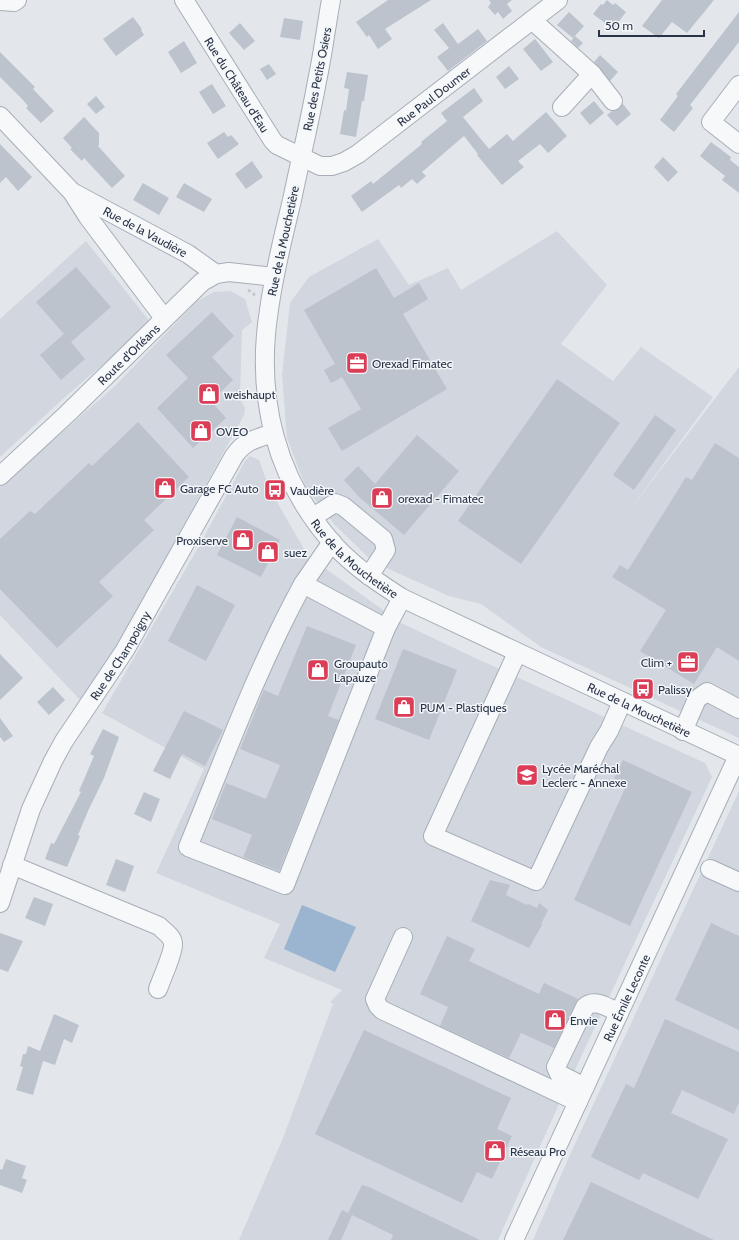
<svg xmlns="http://www.w3.org/2000/svg" width="739" height="1240" font-family="Cabin,sans-serif">
	<style>
		.built { fill: #d1d6df }
		.water { fill: #9bb4cf }
		.building { fill: #bcc3cd }
		.lines { fill: none; stroke-linecap: round; stroke-linejoin: round }
		.minor-casing { stroke: #a7aeb7; stroke-width: 20 }
		.path { stroke: #c1c5cb; stroke-width: 2.5; stroke-dasharray: 3 3; stroke-linecap: butt }
		.minor { stroke: #f6f8fa; stroke-width: 18 }
		.labels { text-anchor: middle; dominant-baseline: central; stroke-width: 3; stroke-linejoin: round; paint-order: stroke }
		.street-label { font-size: 12px; fill: #293447; stroke: #f3f6f9 }
		.poi-label { font-size: 12px; fill: #293447; stroke: #f3f6f9; text-anchor: start }
	</style>
	<rect width="100%" height="100%" fill="#e3e7ec"/>
	<path class="built" d="M557 231 607 285 561 344 613 381 641 347 713 397 624 518 739 367V738L541 647 481 604 449 596 373 562 335 525 306 488 287 438 282 375 290 303 309 277 378 239 409 285 448 268 461 290Z
		M86 241 151 323 65 397 0 457V319Z
		M231 291 245 299 252 322 242 330 240 399 245 408 244 415 120 641 83 703 0 615V487L116 385 197 301 214 292Z
		M250 456 259 460 269 488 308 556 401 623 471 656 705 763 712 777 559 1104 498 1240H239L283 1138 333 1004 330 1002 342 990 264 958 280 924 156 873 204 769 102 713 199 546 245 461Z
		M739 791V1240H533L568 1159Z"/>
	<path class="water" d="M302 905 356 927 335 972 284 949Z"/>
	<path class="building" d="M388 0H431L385 29 392 39 378 49 369 35 367 37 356 22Z
		M489 0H512L507 4 512 11 503 19 498 12 495 15 488 7 491 3Z
		M607 0 613 5 615 3 626 12 613 29 593 14 601 4 603 5Z
		M662 0H714L687 33 672 22 659 38 642 26Z
		M569 12 584 26 573 38 557 25Z
		M739 12V42L690 105 693 108 674 132 660 120 678 96 676 94Z
		M133 17 142 29 141 30 144 35 116 56 103 39Z
		M284 18 303 21 300 40 280 37Z
		M240 23 255 41 244 50 229 33Z
		M443 23 458 44 478 29 487 41 448 71 437 57 449 48 434 30Z
		M575 36 583 43 578 48 571 41Z
		M535 39 553 62 541 71 523 49Z
		M184 41 197 63 181 73 168 52Z
		M0 52 35 87 33 89 54 111 41 123 26 108 28 106 23 100 0 77Z
		M600 55 618 72 610 81 594 62Z
		M269 64 276 74 267 80 260 69Z
		M509 66 519 79 505 89 496 77Z
		M347 72 368 75 364 101H362L356 137 340 134 344 110 346 111 349 89 344 88Z
		M212 84 226 106 213 114 199 92Z
		M474 88 483 101 463 117 489 149 507 134 513 141 546 112 567 136 548 153 540 144 518 161 524 167 502 185 477 155 478 154 464 136 422 172 426 176 417 184 412 179 401 188 399 185 362 212 351 196 371 181 373 184 422 144 421 142 447 121 441 113Z
		M96 96 105 107 96 114 87 104Z
		M594 101 604 113 590 125 580 113Z
		M623 104 631 114 617 126 607 115 612 111 619 109Z
		M84 117 99 133V145L98 146 125 176 112 188 84 158 82 161 70 149 72 148 63 138Z
		M224 132 228 137 231 135 239 144 218 159 207 143Z
		M711 142 731 157 730 160 739 167V193L722 180 725 176 700 156Z
		M0 144 32 177 18 191 6 177 0 183Z
		M663 157 678 172 668 182 654 167Z
		M252 161 263 177 246 189 235 174Z
		M143 183 169 198 159 215 133 200Z
		M184 183 212 199 204 212 176 197Z
		M76 267 111 307 71 342 85 359 61 380 40 355 64 334 36 302Z
		M376 268 394 298 419 283 428 299 403 314 447 389 342 451 328 428 361 409 342 377 331 383 324 370 335 364 304 310Z
		M212 312 234 336 212 357 233 380 211 401 226 418 193 448 157 408 188 378 166 355Z
		M557 379 620 423 521 564 458 521Z
		M655 415 676 430 634 490 613 475Z
		M138 422 189 477 144 520 154 530 99 582 113 596 57 648 0 589V539L30 511 35 514 89 463 92 466Z
		M417 435 459 471 404 535 359 497 344 480 358 466 375 484Z
		M715 443 739 458V661L717 647 694 684 640 651 666 610 612 577 620 565 628 570 686 477 692 480Z
		M237 517 280 540 261 577 217 555Z
		M197 585 235 605 206 661 168 641Z
		M307 626 356 645 328 716 339 720 279 871 243 857 252 835 212 819 226 783 266 799 280 765 240 749 264 690 278 696Z
		M403 649 457 670 429 740 375 719Z
		M0 654 23 678 0 700Z
		M53 687 65 700 49 715 37 702Z
		M184 711 223 730 205 766 182 754 170 779 153 771Z
		M0 718 13 736 4 742 0 737Z
		M103 729 119 737 104 778 88 811 78 835 80 836 67 867 45 859 51 843 54 844 81 792 79 791 94 756 90 754Z
		M623 760 692 792 630 926 574 900 627 784 614 779Z
		M144 792 160 799 151 822 134 814Z
		M116 859 134 866 125 892 106 885Z
		M490 880 510 885 506 895 527 905 528 904 537 908 539 903 548 910 541 924 542 925 529 948 471 921Z
		M34 897 53 904 45 926 25 918Z
		M711 923 739 936V1030L675 1000Z
		M0 933 23 941 8 972 0 969Z
		M447 936 475 949 469 961 539 994 544 983 578 999 554 1048 521 1033 509 1058 440 1026 448 1007 420 994Z
		M54 1014 79 1025 72 1043 64 1039 55 1065 43 1061 33 1095 16 1090 23 1067 20 1066 23 1054H26L28 1046 40 1051Z
		M665 1019 739 1052V1102L734 1114 682 1090 671 1113 728 1139 698 1199 643 1173 639 1180 591 1157 626 1084 634 1088Z
		M364 1030 511 1098 497 1129 512 1136 492 1179 477 1172 462 1203 315 1134Z
		M6 1159 26 1166 22 1178 27 1180 22 1193 0 1185V1169L2 1170Z
		M591 1182 714 1240H563Z
		M362 1185 369 1187 480 1240H391L393 1235 352 1215 341 1240H328L342 1210 348 1213Z"/>
	<g class="lines">
		<g class="minor-casing">
			<g id="minor">
				<path id="s1" d="M184 0 273 141 277 145 320 166H332L344 162 358 154 558 0"/>
				<path id="s2" d="M331 0C326 27 323 54 317 81 310 121 300 161 292 200 283 237 274 273 269 310 255 398 276 482 337 548 356 568 379 583 402 598L739 756"/>
				<path d="M0 1 14 2 17 0"/>
				<path d="M532 20 592 74 613 101"/>
				<path d="M739 85 711 122 739 144"/>
				<path d="M562 107 592 74"/>
				<path d="M0 116 72 192 88 217 164 318"/>
				<path id="s3" d="M74 193 188 254 216 274"/>
				<path id="s4" d="M0 476 67 414 202 282 216 274 229 272 274 277"/>
				<path d="M313 517 335 503 343 506 383 539 386 550 369 576"/>
				<path d="M332 542 303 584 386 628 402 598"/>
				<path d="M303 584C257 668 224 759 188 847L285 885 386 628"/>
				<path d="M517 653 433 836 536 881 599 747 609 731 622 702"/>
				<path d="M683 731 697 699 707 692 739 709"/>
				<path d="M12 865 159 926C164 931 172 936 173 943 174 952 161 980 158 989"/>
				<path d="M710 869 739 882"/>
				<path id="s5" d="M0 903 31 809 53 761 64 741 125 650 234 456C245 440 256 439 273 433"/>
				<path d="M403 937 375 999 378 1006 382 1010 578 1102"/>
				<path d="M585 1087 559 1074 556 1067 585 1007C595 998 609 1008 619 1013"/>
				<path id="s6" d="M514 1240 738 756"/>
			</g>
		</g>
		<path class="path" d="M248 290 254 294V298"/>
		<use href="#minor" class="minor"/>
	</g>
	<defs>
		<g id="office-square" transform="scale(1.15)"><rect x="-9" y="-9" width="18" height="18" rx="4" fill="#dc3d56" stroke="#f3f6f9"/><path d="M-6-3h4V-5.5h4V-3h4V5H-6ZM-1-4.5V-3h2v-1.5ZM-6 0V1H6V0Z" fill="#fff"/></g>
		<g id="shop-square" transform="scale(1.15)"><rect x="-9" y="-9" width="18" height="18" rx="4" fill="#dc3d56" stroke="#f3f6f9"/><path d="M-5-2.5h2.3a2.7 3.5 0 0 1 5.4 0H5L5.5 6h-11ZM-1.5-2.5h3a1.5 2.3 0 0 0-3 0Z" fill="#fff"/></g>
		<g id="bus-square" transform="scale(1.15)"><rect x="-9" y="-9" width="18" height="18" rx="4" fill="#dc3d56" stroke="#f3f6f9"/><path d="M-5-6H5V4H4V6H2V4H-2V6H-4V4H-5ZM-3.5-4V0h7V-4ZM-3.5 1.2v1.5H-2V1.2ZM2 1.2v1.5H3.5V1.2Z" fill="#fff"/></g>
		<g id="school-square" transform="scale(1.15)"><rect x="-9" y="-9" width="18" height="18" rx="4" fill="#dc3d56" stroke="#f3f6f9"/><path d="M0-5L7-2L0 1L-7-2ZM-4 1L0 2.5L4 1V4Q0 6-4 4Z" fill="#fff"/></g>
	</defs>
	<g fill-rule="evenodd">
		<use href="#office-square" x="357" y="363"/>
		<use href="#shop-square" x="209" y="394"/>
		<use href="#shop-square" x="201" y="431"/>
		<use href="#shop-square" x="165" y="488"/>
		<use href="#bus-square" x="275" y="490"/>
		<use href="#shop-square" x="382" y="498"/>
		<use href="#shop-square" x="243" y="540"/>
		<use href="#shop-square" x="268" y="552"/>
		<use href="#office-square" x="688" y="662"/>
		<use href="#shop-square" x="318" y="670"/>
		<use href="#bus-square" x="643" y="689"/>
		<use href="#shop-square" x="404" y="707"/>
		<use href="#school-square" x="527" y="775"/>
		<use href="#shop-square" x="555" y="1020"/>
		<use href="#shop-square" x="495" y="1151"/>
	</g>
	<g class="labels">
		<g class="street-label">
			<text transform="translate(317 79) rotate(-79)">Rue des Petits Osiers</text>
			<text stroke="none"><textPath href="#s1" startOffset="100">Rue du Château d'Eau</textPath></text>
			<text stroke="none"><textPath href="#s1" startOffset="356">Rue Paul Doumer</textPath></text>
			<text stroke="none"><textPath href="#s3" startOffset="81">Rue de la Vaudière</textPath></text>
			<text transform="translate(283 241) rotate(-78)">Rue de la Mouchetière</text>
			<text stroke="none"><textPath href="#s4" startOffset="177">Route d'Orléans</textPath></text>
			<text stroke="none"><textPath href="#s2" startOffset="593">Rue de la Mouchetière</textPath></text>
			<text stroke="none"><textPath href="#s5" startOffset="277">Rue de Champoigny</textPath></text>
			<text stroke="none"><textPath href="#s2" startOffset="917">Rue de la Mouchetière</textPath></text>
			<text stroke="none"><textPath href="#s6" startOffset="267">Rue Émile Leconte</textPath></text>
		</g>
		<g class="poi-label">
			<text x="372" y="363">Orexad Fimatec</text>
			<text x="224" y="394">weishaupt</text>
			<text x="216" y="431">OVEO</text>
			<text x="180" y="488">Garage FC Auto</text>
			<text x="290" y="490">Vaudière</text>
			<text x="398" y="498">orexad - Fimatec</text>
			<text x="228" y="540" text-anchor="end">Proxiserve</text>
			<text x="284" y="552">suez</text>
			<text x="672" y="662" text-anchor="end">Clim +</text>
			<text x="334" y="663">Groupauto<tspan x="334" dy="14">Lapauze</tspan></text>
			<text x="658" y="689">Palissy</text>
			<text x="420" y="707">PUM - Plastiques</text>
			<text x="542" y="768">Lycée Maréchal<tspan x="542" dy="14">Leclerc - Annexe</tspan></text>
			<text x="570" y="1020">Envie</text>
			<text x="510" y="1151">Réseau Pro</text>
		</g>
	</g>
	<path d="M599 30v6h105v-6" fill="none" stroke="#293447" stroke-width="2"/>
	<text x="605" y="30" font-size="12" fill="#293447" stroke="#f3f6f9" stroke-width="3" paint-order="stroke">50 m</text>
</svg>
